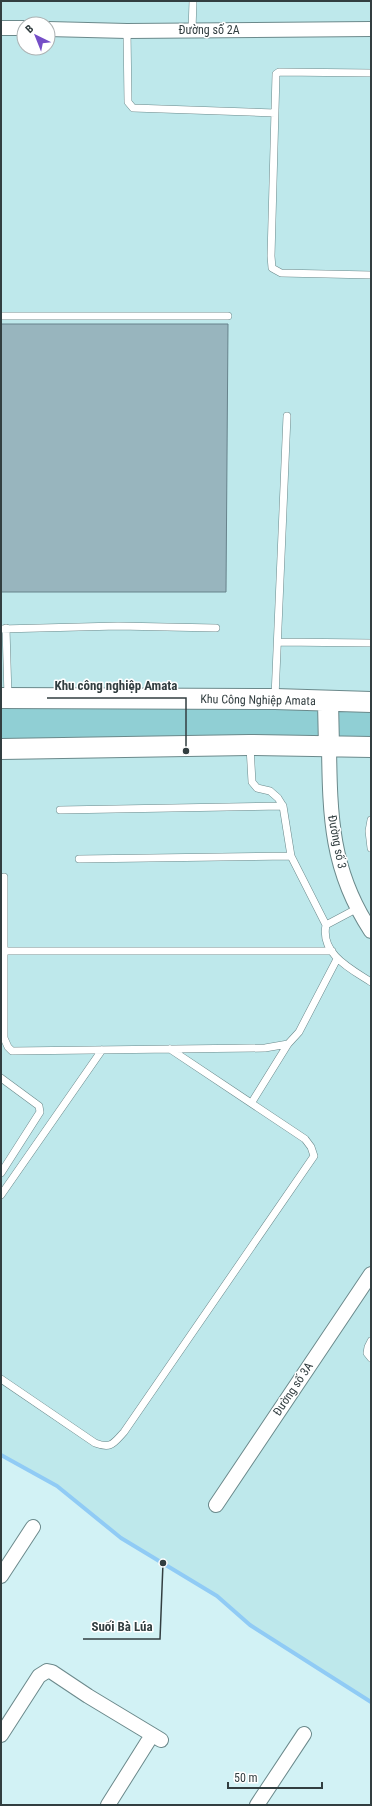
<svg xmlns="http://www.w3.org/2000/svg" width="372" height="1806" font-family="'Roboto Condensed',sans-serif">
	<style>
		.built { fill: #bee8eb; fill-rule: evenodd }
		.green { fill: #90cfd4 }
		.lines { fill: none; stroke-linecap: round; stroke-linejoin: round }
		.stream { stroke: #90cbf5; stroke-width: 4 }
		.building { fill: #98b5be; stroke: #67828b }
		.lane-casing { stroke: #6b898b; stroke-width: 8 }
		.street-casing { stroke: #6b898b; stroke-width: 16 }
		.secondary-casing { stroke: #6b898b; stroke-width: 22 }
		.lane { stroke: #fff; stroke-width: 7 }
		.street { stroke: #fff; stroke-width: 14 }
		.secondary { stroke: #fff; stroke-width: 20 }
		.labels { text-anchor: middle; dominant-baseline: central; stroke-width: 3; stroke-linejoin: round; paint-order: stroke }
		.street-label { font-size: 12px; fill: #323e40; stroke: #fff }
		.leader { fill: none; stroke: #323e40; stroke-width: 1.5 }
		.callout-dot { fill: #323e40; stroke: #fff; stroke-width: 1.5 }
		.callout-label { font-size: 13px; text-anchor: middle; font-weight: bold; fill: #323e40; stroke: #fff; stroke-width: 3; stroke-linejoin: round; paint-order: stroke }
	</style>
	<rect width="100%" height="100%" fill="#d2f2f5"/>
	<path class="built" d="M1 1H371V1702L250 1625 217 1596 120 1538 57 1486 1 1454ZM24 24H48V48H24Z"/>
	<path class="green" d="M1 705 324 709V740L1 742Z
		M332 709 371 710V740L333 739Z"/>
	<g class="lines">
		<path class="stream" d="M1 1455 57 1486 121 1538 217 1596 250 1625 371 1702"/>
	</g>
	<path class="building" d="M1 324H228L226 592H1Z"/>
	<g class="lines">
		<g class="lane-casing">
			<path id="lane" d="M192 30 193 1
				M127 31 128 102 133 108 275 113
				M371 73 279 72 276 74 271 256 272 268 281 273 371 275
				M1 316H228
				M6 628 8 697
				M1 629 118 626 216 628
				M278 642 371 643
				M275 697 287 416
				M250 747 252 782 257 788 270 791 278 798 283 806 291 856 326 925
				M60 810 283 806
				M371 820 369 831 371 848
				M79 859 291 856
				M4 877V1038L8 1047 12 1051 265 1048 288 1044 299 1032 337 959
				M358 908 326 925C320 954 351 969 371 982
				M4 951H332
				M1 1078 39 1106 40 1112 1 1173
				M252 1102 288 1044
				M1 1195 102 1050
				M371 1341 368 1347 367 1353 371 1358
				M1 1379 95 1443C111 1449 113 1444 124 1432L314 1156 311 1147 305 1139 170 1049"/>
		</g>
		<g class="street-casing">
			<path id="street" d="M1 28H24
				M48 29 127 31 371 29
				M329 747C330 816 331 871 371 931
				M216 1505 371 1274
				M1 1576 33 1527
				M1 1735 39 1676 47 1671 52 1672 88 1696 161 1740
				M108 1805 152 1735
				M257 1805 304 1734"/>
		</g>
		<g class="secondary-casing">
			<path id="secondary" d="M1 698 275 699 371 702
				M328 702 329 747
				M1 749 249 745 371 747"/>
		</g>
		<use href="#lane" class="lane"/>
		<use href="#street" class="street"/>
		<use href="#secondary" class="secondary"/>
	</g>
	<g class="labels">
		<g class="street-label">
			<text x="209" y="30">Đường số 2A</text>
			<text transform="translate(258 700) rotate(1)">Khu Công Nghiệp Amata</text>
			<text transform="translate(337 842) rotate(79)">Đường số 3</text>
			<text transform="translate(293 1389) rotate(-56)">Đường số 3A</text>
		</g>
	</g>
	<path class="leader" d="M186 751L186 698H47M163 1563L160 1639H83"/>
	<g class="callout-dot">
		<circle cx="186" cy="751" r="4"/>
		<circle cx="163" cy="1563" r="4"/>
	</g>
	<g class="callout-label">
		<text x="116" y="690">Khu công nghiệp Amata</text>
		<text x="122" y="1631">Suối Bà Lúa</text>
	</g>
	<rect width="372" height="1806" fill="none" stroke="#323e40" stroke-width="4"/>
	<g transform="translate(36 36) rotate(317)"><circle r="19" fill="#ffffff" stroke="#adb2b3"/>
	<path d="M0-3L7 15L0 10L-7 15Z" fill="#754ec7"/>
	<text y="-6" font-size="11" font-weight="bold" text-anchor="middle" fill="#323e40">B</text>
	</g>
	<path d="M228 1782v6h94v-6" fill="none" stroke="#323e40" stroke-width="2"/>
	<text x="234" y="1782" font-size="12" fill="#323e40" stroke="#ffffff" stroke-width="3" paint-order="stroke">50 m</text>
</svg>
